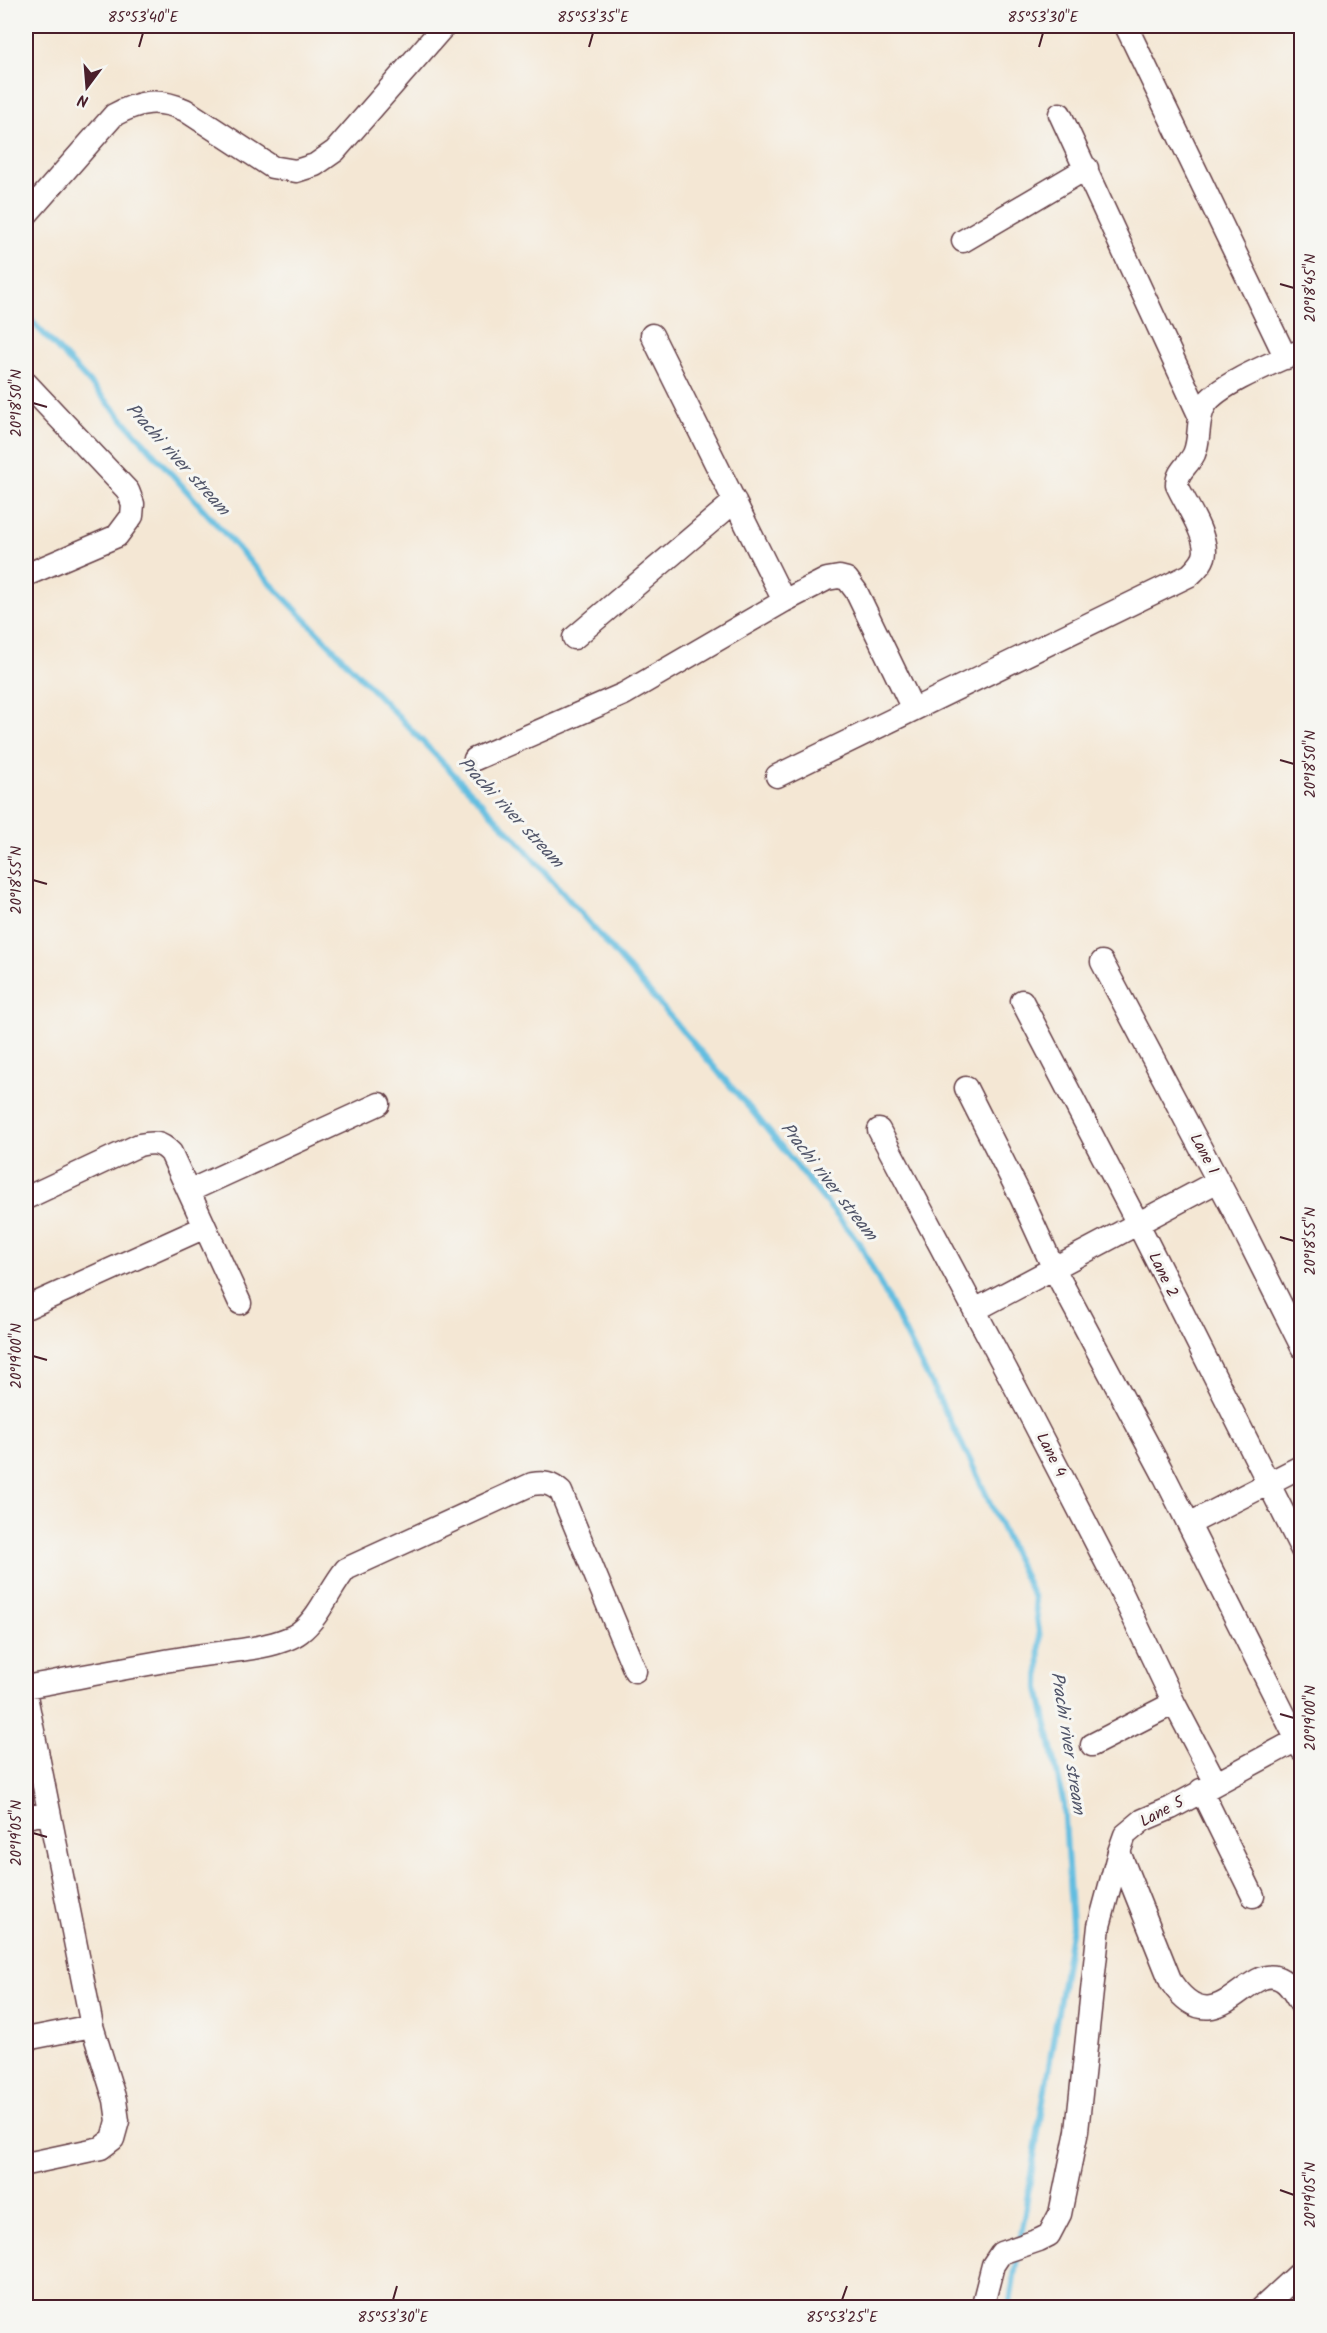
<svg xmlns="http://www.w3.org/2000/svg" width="1327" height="2333" font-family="Kalam,sans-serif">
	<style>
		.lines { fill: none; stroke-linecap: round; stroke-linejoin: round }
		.stream { stroke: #62bde0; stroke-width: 6 }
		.minor-casing { stroke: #643d44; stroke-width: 25 }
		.minor { stroke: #fff; stroke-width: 22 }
		.ticks { fill: none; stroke: #4a1f2b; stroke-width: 2 }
		.labels { text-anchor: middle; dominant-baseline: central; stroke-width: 6; stroke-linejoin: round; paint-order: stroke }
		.street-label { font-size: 16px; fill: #4a1f2b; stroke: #f6f6f2 }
		.water-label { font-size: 18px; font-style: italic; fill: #52566a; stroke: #f6f6f2 }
		.neatline { fill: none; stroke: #4a1f2b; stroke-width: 2 }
		.ticks-label { font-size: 15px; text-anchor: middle; fill: #4a1f2b }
	</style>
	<rect width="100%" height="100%" fill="#f6f6f2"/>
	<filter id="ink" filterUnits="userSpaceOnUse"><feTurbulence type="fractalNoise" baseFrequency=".0167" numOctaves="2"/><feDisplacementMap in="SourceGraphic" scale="12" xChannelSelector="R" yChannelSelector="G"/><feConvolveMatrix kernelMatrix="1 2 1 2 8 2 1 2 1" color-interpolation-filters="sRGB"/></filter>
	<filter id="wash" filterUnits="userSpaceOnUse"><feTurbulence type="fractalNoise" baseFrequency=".008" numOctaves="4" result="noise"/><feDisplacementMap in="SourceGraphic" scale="24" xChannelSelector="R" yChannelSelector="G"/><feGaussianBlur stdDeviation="1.35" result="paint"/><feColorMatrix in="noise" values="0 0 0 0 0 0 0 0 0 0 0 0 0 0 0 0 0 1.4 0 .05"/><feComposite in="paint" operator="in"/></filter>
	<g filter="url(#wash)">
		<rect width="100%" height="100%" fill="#f4e7d4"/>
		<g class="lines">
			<path class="stream" d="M26 315 103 397 252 564 518 841 753 1112 860 1244 969 1458 1034 1598 1040 1638 1039 1688 1064 1805 1072 1926 1020 2242
				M1009 2308 1018 2252"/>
		</g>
	</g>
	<g filter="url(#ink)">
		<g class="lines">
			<g class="minor-casing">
				<path id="minor" d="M1126 26 1286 358
					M1060 114 1200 417
					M26 215 114 115C140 101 158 98 185 110L272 167 296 171 315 165 335 151 444 26
					M963 241 1087 168
					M652 335 784 601
					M26 383 128 491 133 504 132 516 117 536 26 575
					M574 638 735 501
					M475 759 624 694 784 601 827 579 839 577 847 579 856 591 913 709
					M777 776 1190 575C1197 568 1205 561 1205 551 1205 532 1185 503 1177 485 1177 471 1188 466 1194 454 1201 438 1196 420 1205 405 1218 384 1278 361 1302 350
					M1102 962 1235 1213 1302 1347
					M1022 1001 1138 1224 1302 1550
					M966 1088 1021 1197 1054 1269 1165 1477 1302 1750
					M879 1130 1028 1411 1119 1587 1174 1703 1216 1783
					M189 1191 379 1104
					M26 1198 139 1145C154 1142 161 1142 171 1153L240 1303
					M28 1307 205 1227
					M975 1310 1218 1181
					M1189 1524 1302 1466
					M26 1687C80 1677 134 1666 189 1657 218 1652 278 1649 300 1632 320 1617 330 1588 346 1569L532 1484C544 1482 551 1483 561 1492L635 1671
					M26 1696 92 2026 115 2100 118 2121 113 2139 101 2148 26 2164
					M1302 1737 1171 1808 1143 1820 1125 1835 1119 1852 1171 1982C1217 2050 1248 1958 1282 1980 1291 1985 1296 1997 1302 2006
					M1092 1745 1174 1703
					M1201 1790 1253 1896
					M26 1817 49 1813
					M26 2039 92 2026
					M982 2308 993 2265 1001 2253 1039 2240 1049 2235 1060 2214 1077 2131 1099 1926 1119 1852
					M1262 2308 1302 2271"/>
			</g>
			<use href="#minor" class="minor"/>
		</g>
	</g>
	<path class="ticks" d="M139 47 143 33M589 47 593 33M1039 47 1043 33M1280 284 1294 288M33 403 47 407M1280 760 1294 764M33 880 47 884M1280 1237 1294 1241M33 1356 47 1360M1280 1714 1294 1718M33 1833 47 1837M1280 2190 1294 2195M393 2300 397 2286M842 2300 847 2286"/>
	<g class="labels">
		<g class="street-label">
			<text transform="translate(1204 1154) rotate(62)">Lane 1</text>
			<text transform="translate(1163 1275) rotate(64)">Lane 2</text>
			<text transform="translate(1051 1455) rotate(63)">Lane 4</text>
			<text transform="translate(1162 1812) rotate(-28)">Lane 5</text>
		</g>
		<g class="water-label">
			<text transform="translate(177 460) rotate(48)">Prachi river stream</text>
			<text transform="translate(510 813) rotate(47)">Prachi river stream</text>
			<text transform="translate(828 1182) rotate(52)">Prachi river stream</text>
			<text transform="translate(1067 1743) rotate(81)">Prachi river stream</text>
		</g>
	</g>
	<rect width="1327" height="2333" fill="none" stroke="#f6f6f2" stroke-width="66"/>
	<g transform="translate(87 87) rotate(196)" stroke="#f6f6f2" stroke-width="4.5" paint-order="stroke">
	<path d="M0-4.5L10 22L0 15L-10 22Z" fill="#4a1f2b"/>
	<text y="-9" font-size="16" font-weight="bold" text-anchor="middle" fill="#4a1f2b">N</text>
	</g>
	<rect x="33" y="33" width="1261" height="2267" class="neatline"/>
	<g class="ticks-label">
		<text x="143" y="22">85°53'40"E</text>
		<text x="593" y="22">85°53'35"E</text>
		<text x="1043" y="22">85°53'30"E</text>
		<text transform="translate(1310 288) rotate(-90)" y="5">20°18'45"N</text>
		<text transform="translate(16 403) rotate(-90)" y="5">20°18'50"N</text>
		<text transform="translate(1310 764) rotate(-90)" y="5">20°18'50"N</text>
		<text transform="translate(16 880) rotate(-90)" y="5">20°18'55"N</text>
		<text transform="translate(1310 1241) rotate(-90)" y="5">20°18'55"N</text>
		<text transform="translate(16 1356) rotate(-90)" y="5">20°19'00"N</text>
		<text transform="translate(1310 1718) rotate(-90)" y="5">20°19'00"N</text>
		<text transform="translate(16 1833) rotate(-90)" y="5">20°19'05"N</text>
		<text transform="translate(1310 2195) rotate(-90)" y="5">20°19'05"N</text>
		<text x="393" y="2322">85°53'30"E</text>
		<text x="842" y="2322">85°53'25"E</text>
	</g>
</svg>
